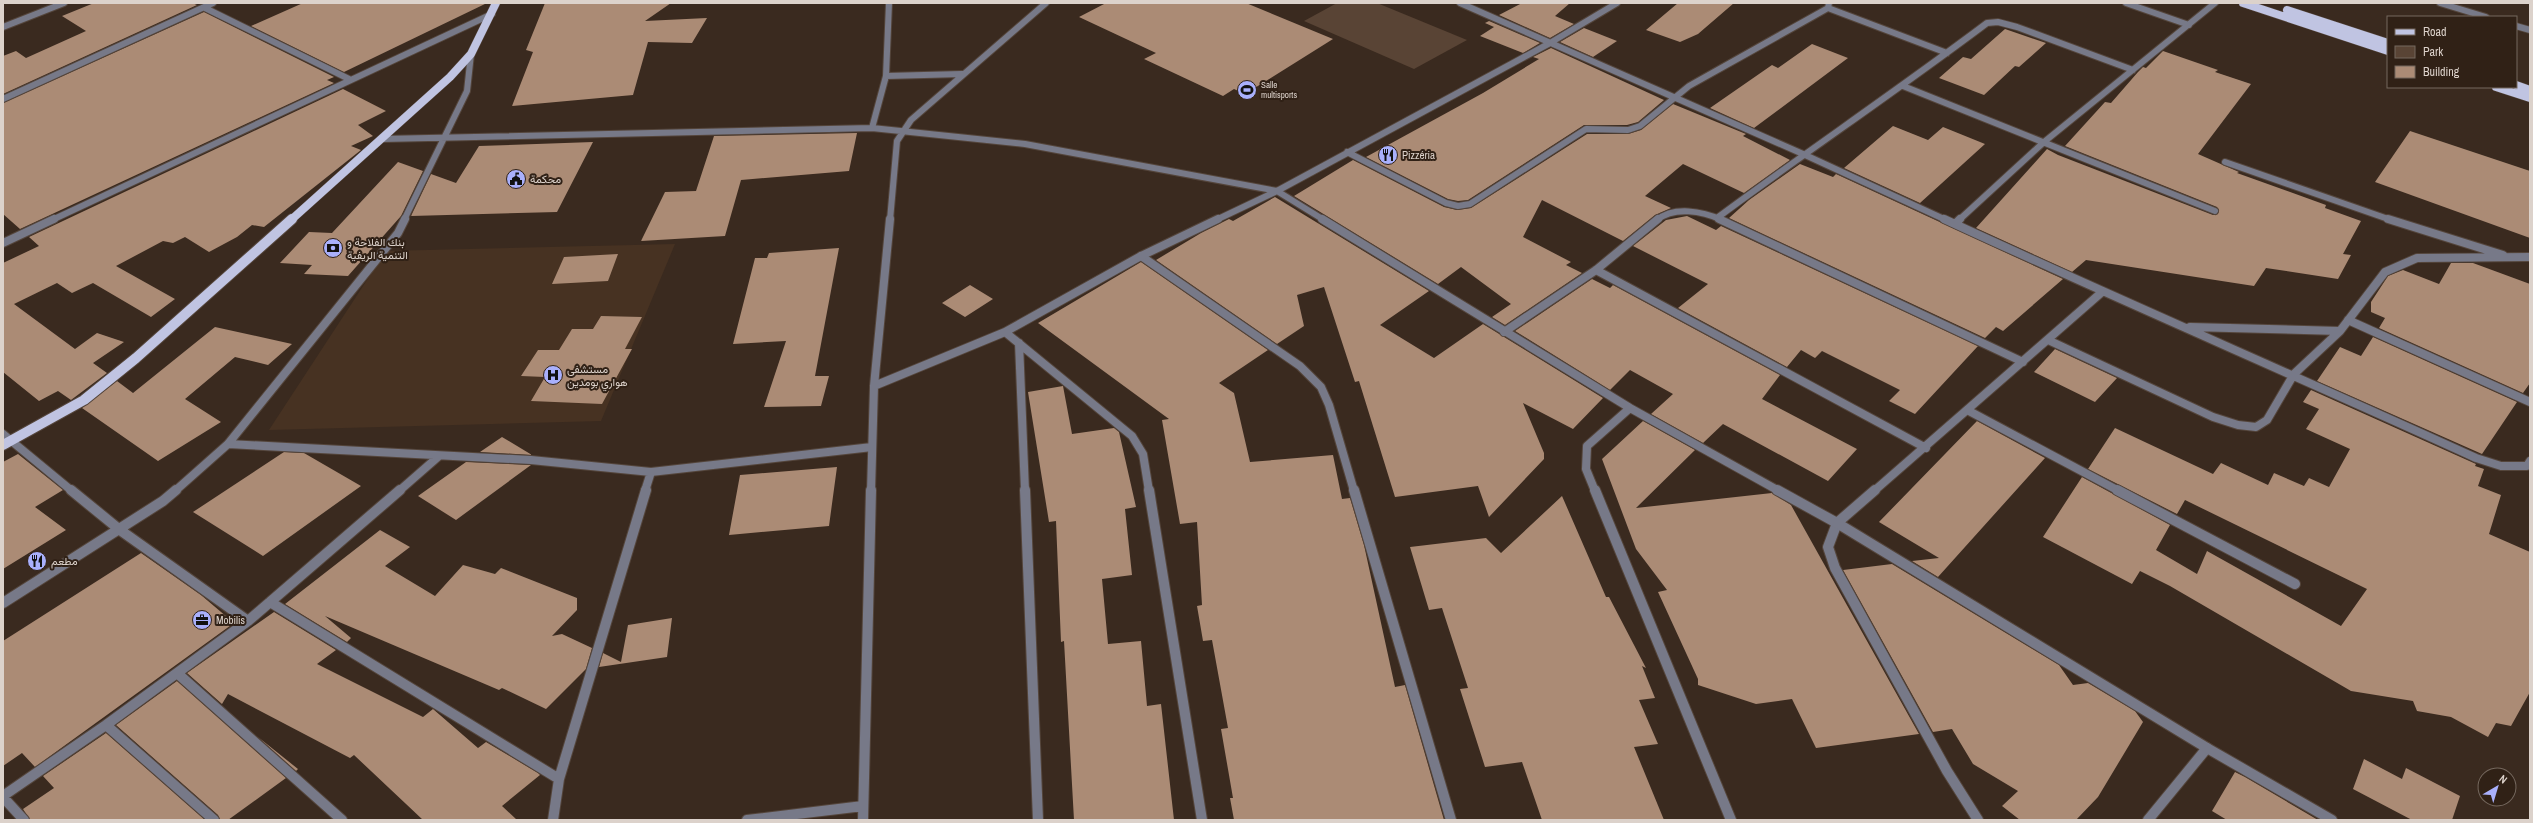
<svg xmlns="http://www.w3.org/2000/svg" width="2533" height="823" font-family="'Archivo Narrow',Vazirmatn,sans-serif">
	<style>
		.built { fill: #473222 }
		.green { fill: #594435 }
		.building { fill: #ab8b75 }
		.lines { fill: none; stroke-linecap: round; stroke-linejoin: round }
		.lane-far1-casing { stroke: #54453b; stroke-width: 10 }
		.lane-casing { stroke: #54453b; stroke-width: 12 }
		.street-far2-casing { stroke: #54453b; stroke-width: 8 }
		.street-far1-casing { stroke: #54453b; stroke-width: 10 }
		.street-casing { stroke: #54453b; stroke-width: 12 }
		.primary-far1-casing { stroke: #54453b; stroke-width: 9 }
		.primary-casing { stroke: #54453b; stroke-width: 12 }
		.lane-far1 { stroke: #777988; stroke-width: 8 }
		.lane { stroke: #777988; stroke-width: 10 }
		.street-far2 { stroke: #777988; stroke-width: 6 }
		.street-far1 { stroke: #777988; stroke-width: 8 }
		.street { stroke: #777988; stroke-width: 10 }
		.primary-far1 { stroke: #c0c4e2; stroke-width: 8 }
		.primary { stroke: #c0c4e2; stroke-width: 10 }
		.labels { text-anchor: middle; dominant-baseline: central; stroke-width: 4; stroke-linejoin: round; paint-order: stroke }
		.far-poi-label { font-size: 9px; fill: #dcd2cb; stroke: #302116; text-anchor: start }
		.poi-label { font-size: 11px; fill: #dcd2cb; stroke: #302116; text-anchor: start }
	</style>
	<rect width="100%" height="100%" fill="#3a2a1f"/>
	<path class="built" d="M675 244 601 421 269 430 386 251Z"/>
	<path class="green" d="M1337 3H1377L1467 40 1414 69 1304 21Z"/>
	<path class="building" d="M94 3H192L197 5 3 94V56L16 51 26 58 86 31 62 16Z
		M303 3H487L344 72 251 26Z
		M545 3H671L645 21 707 18 692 43 648 42 633 95 512 106 533 52 526 50Z
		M1106 3H1246L1333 39 1245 94 1234 89 1223 96 1144 59 1156 53 1079 17Z
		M1522 3H1570L1555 16 1574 24 1550 38 1499 15Z
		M1678 3H1734L1698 34 1680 42 1646 30Z
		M204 12 334 77 327 80 334 83 20 229 3 214V103Z
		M1489 21 1540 43 1523 53 1480 36 1494 27 1485 23Z
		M1584 28 1617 41 1593 57 1560 42Z
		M2005 29 2046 43 2019 67 2015 66 1984 95 1939 78 1963 57 1971 59Z
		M1812 44 1848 58 1754 128 1710 108 1772 65 1778 68Z
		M1551 48 1664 100 1638 122 1627 125H1584L1468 200 1458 201 1448 199 1366 157 1483 93 1539 59 1533 57Z
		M2163 51 2218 70 2215 72 2251 84 2198 154 2239 172 2237 173 2326 205 2325 208 2361 221 2343 254 2351 255 2338 279 2266 268 2254 286 2086 260 2072 272 1976 228 2047 149 2058 155 2213 215 2218 214 2219 210 2217 207 2065 146 2105 102 2111 103 2138 72 2143 67 2146 68Z
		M343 89 386 111 358 125 373 136 351 146 361 150 264 227 252 225 237 237 209 252 185 237 173 243 163 241 116 266 175 299 151 317 93 283 72 293 57 283 14 304 75 349 97 333 124 342 93 363 107 373 71 400 58 391 39 401 3 372V263L39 246 29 237Z
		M1673 104 1746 134 1743 136 1790 160 1744 193 1683 164 1645 196 1671 208 1655 215 1623 241 1542 200 1523 237 1571 262 1566 265 1582 273 1505 325 1492 317 1511 304 1461 267 1438 284 1294 196 1353 160 1444 207 1457 210 1471 208 1587 134H1628L1641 130Z
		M1893 126 1928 140 1943 127 1985 144 1920 203 1844 168Z
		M2410 131 2530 171V238L2375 182Z
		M857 133 849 171 741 180 725 236 641 241 665 192 696 191 714 136Z
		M593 142 557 212 411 216 431 174 456 183 479 146Z
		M398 162 423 171 401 216 348 276 304 274 312 265 280 263 309 232 332 233Z
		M1800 164 1833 177 1836 174 2063 279 2003 331 1996 327 1985 338 1729 218 1749 200Z
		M1275 197 1429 291 1380 325 1434 358 1483 324 1603 398 1573 429 1523 403 1544 453V459L1489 517 1478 486 1395 497 1359 381 1355 382 1324 287 1297 295 1304 326 1277 344 1156 260 1201 233 1229 219 1233 221Z
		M1687 216 1716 230 1721 226 1978 346 1915 414 1889 401 1900 390 1822 351 1815 358 1801 350 1787 367 1678 308 1708 284 1633 246 1666 220Z
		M839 248 815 376H829L821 406 764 407 786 341 733 344 755 258H767L769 253Z
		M618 254 608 281 552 284 564 257Z
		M1141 262 1268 350 1219 383 1234 393 1250 462 1333 455 1342 499 1350 498 1364 545 1395 687 1405 685 1444 820H1234L1230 798H1233L1221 729 1228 728 1212 640 1203 641 1197 606 1202 605 1197 522 1180 524 1162 420 1169 419 1038 323Z
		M2451 263H2473L2530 284V383L2523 393 2379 328 2385 318 2371 312V302L2388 276 2403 270 2439 284Z
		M1592 279 1610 288 1613 285 1780 375 1762 399 1857 449 1828 481 1723 424 1703 443 1651 414 1673 394 1630 370 1610 390 1515 331Z
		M970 285 993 299 965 317 942 303Z
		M601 316 642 317 625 349H632L602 404 531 401 545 377 521 376 538 350H559L572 329H593Z
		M215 327 292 344 268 365 235 357 185 399 221 422 158 461 82 408 117 381 133 393Z
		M2373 337 2517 402 2482 454 2317 381 2340 347 2361 356Z
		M2055 349 2117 378 2095 402 2034 372Z
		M1063 386 1072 434 1114 428 1119 432 1136 507 1125 509 1132 575 1102 579 1108 644 1141 641 1147 706 1161 704 1174 820H1074L1064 641 1061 642 1059 595 1056 521 1049 522 1028 392Z
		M2311 390 2476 464 2475 466 2484 469 2478 486 2501 495 2489 534 2530 552V692L2511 726 2496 723 2488 737 2451 717 2417 711 2413 701 2351 691 2170 586 2140 571 2132 584 2043 537 2082 477 2170 525 2156 550 2197 574 2207 551 2341 626 2367 589 2185 500 2177 514 2088 469 2115 428 2213 474 2221 463 2268 485 2274 473 2304 486 2309 478 2329 487 2350 449 2306 429 2319 409 2303 402Z
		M1643 421 1695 450 1636 508 1772 493 1791 505 1919 734 1816 748 1792 699 1756 704 1698 685V679L1658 592 1667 590 1636 549 1602 459Z
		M1977 421 2045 458 1938 577 1912 561 1939 558 1879 522Z
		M502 437 532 455 480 452Z
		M284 452 304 453 361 486 263 556 193 512Z
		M18 454 63 490 35 507 66 530 3 569V462Z
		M466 462 531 465 456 520 418 496Z
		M837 467 829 526 729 535 740 475Z
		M1562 496 1606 597H1609L1646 668 1642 666 1655 698 1639 700 1658 744 1634 747 1664 820H1542L1522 762 1485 767 1460 689 1468 688 1442 608 1429 610 1410 547 1486 538 1501 553Z
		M380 530 410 547 385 566 435 596 463 565 495 574 501 568 577 598V610L552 636 562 634 592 648 586 669 546 709 502 688 499 690 325 616 351 638 347 642 285 604Z
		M141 553 201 595 234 623 35 767 22 753 3 766V641Z
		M1892 564 2059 665 2073 685 2088 683 2135 711 2143 722 2098 797 2076 820H2020L2002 806 2018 791 1973 764 1952 729 1933 732 1843 570Z
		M274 612 336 650 317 664 423 717 433 709 478 748 486 742 538 773 540 775 502 806 517 820H423L354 755 350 758 228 694 222 704 187 673Z
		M672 618 667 657 599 667 603 653 621 662 628 625Z
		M177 681 286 778 228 820H220L218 815 116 725Z
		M106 733 205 820H30L23 809 54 788 43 776Z
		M258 737 298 769 296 771Z
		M2364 759 2402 779 2406 768 2460 796 2452 820H2412L2353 789Z
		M2235 772 2245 777 2318 820H2227L2212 811Z"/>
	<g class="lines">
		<g class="lane-far1-casing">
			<path id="lane-far1" d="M1141 256 1300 366 1321 387 1329 405 1354 491"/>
		</g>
		<g class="lane-casing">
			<path id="lane" d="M1354 490 1451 820
				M1837 523 1828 547 1835 568 1947 771 1978 820
				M2148 820 2207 748"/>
		</g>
		<g class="street-far2-casing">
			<path id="street-far2" d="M1460 3 1803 154 1946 220
				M2126 3 2189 25
				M2440 3 2486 17
				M205 8 349 79
				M1828 8 1947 53
				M2516 26 2530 30
				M3 27 64 3
				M886 76 962 74
				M1903 86 2215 211
				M3 99 213 3
				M872 128 886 76 889 3
				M382 139 872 128 1025 144 1277 191 1324 220
				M1347 152 1446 203 1458 206 1470 204 1586 129 1628 130 1640 126 1689 86 1828 8 1829 3
				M2225 162 2391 220
				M1717 218C1806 152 1898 90 1987 23L1998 22 2017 27 2133 70
				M52 220 492 14
				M404 220 467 91 471 54
				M890 220 897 141 911 120 1046 3
				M1216 220 1277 191 1550 43 1617 3
				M1657 220C1674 206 1702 211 1722 220
				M1959 220 2044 142 2215 3"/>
		</g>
		<g class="street-far1-casing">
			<path id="street-far1" d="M1322 219 1630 408 1779 491
				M1719 219 2023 362
				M1944 219C2121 301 2299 377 2476 458L2501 466H2527L2530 461
				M2388 219 2503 255
				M1955 224 1960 219
				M3 243 54 219
				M1596 270 1926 448
				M2348 320 2530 402
				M2190 327 2340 331 2385 272 2417 258 2530 257
				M1005 332 1132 436 1143 454 1149 491
				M1504 332 1596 270 1658 219
				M2048 340 2213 417 2238 425 2256 427 2267 420 2294 374 2340 331
				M1019 343 1025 491
				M874 386 1005 332 1141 256 1218 219
				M1969 411 2119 491
				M3 434 72 491
				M228 444 531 460 651 472 872 447
				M175 491 228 444 398 233 405 219
				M399 491 439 456
				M645 491 651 472
				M871 491 874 386 890 219
				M1595 491 1586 469 1587 446 1630 408
				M1874 491 2102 292"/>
		</g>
		<g class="street-casing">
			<path id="street" d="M71 490 120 530 248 621
				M1025 490 1038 820
				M1149 490 1202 820
				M1595 490 1731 820
				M1777 490 1837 523 2207 748 2332 820
				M2117 490 2295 584
				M1837 523 1875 490
				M270 602 559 779
				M3 603 163 501 176 490
				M177 673 342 820
				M106 725 214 820
				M3 796 106 725 248 621 400 490
				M3 797 24 820
				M553 820 559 779 646 490
				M747 820 863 806
				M863 820 871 490"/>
		</g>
		<g class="primary-far1-casing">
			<path id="primary-far1" d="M2243 3 2388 51
				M2287 10 2388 43
				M2516 85 2530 90
				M2496 87 2530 98
				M291 220 450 77 471 54 496 3"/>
		</g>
		<g class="primary-casing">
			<path id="primary" d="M3 445 84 400 136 358 292 219"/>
		</g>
		<use href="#lane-far1" class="lane-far1"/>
		<use href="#lane" class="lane"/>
		<use href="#street-far2" class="street-far2"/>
		<use href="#street-far1" class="street-far1"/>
		<use href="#street" class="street"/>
		<use href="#primary-far1" class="primary-far1"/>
		<use href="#primary" class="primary"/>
	</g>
	<defs>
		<g id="stadium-disc" transform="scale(1)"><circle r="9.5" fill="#a9b0fc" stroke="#302116"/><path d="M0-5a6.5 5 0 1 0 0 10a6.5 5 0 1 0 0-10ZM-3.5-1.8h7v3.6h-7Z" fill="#111"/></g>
		<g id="restaurant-disc" transform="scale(1)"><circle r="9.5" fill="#a9b0fc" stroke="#302116"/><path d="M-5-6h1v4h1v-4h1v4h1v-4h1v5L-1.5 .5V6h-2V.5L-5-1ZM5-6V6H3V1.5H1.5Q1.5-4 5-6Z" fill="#111"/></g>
		<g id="civic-disc" transform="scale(1)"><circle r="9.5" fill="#a9b0fc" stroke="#302116"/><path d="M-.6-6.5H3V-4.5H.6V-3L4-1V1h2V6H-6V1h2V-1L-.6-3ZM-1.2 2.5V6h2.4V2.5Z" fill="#111"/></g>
		<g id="bank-disc" transform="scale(1)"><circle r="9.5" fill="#a9b0fc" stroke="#302116"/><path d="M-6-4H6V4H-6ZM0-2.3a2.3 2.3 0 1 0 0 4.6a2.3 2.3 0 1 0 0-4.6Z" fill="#111"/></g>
		<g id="hospital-disc" transform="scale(1)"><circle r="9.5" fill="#a9b0fc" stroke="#302116"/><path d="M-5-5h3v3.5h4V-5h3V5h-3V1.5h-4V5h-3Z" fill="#111"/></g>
		<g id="office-disc" transform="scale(1)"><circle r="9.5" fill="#a9b0fc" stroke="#302116"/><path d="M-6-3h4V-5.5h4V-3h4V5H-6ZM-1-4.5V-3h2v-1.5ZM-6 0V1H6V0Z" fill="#111"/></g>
	</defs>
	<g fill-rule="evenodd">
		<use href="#stadium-disc" x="1247" y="90"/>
		<use href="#restaurant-disc" x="1388" y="155"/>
		<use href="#civic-disc" x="516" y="179"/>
		<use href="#bank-disc" x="333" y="248"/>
		<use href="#hospital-disc" x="553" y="375"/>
		<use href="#restaurant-disc" x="37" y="561"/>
		<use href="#office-disc" x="202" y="620"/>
	</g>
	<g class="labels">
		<g class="far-poi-label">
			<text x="1261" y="85">Salle<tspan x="1261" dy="10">multisports</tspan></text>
		</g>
		<g class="poi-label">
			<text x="1402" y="155">Pizzéria</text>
			<text x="530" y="179">محكمة</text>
			<text x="347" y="242">بنك الفلاحة و<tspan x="347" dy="13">التنمية الريفية</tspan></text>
			<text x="567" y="369">مستشفى<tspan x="567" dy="13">هواري بومدين</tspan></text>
			<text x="51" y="561">مطعم</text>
			<text x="216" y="620">Mobilis</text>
		</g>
	</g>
	<rect width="2533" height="823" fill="none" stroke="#dcd2cb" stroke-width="8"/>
	<rect x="2387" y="16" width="130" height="72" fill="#302116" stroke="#75685e"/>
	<rect x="2395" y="29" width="20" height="6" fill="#c0c4e2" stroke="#75685e"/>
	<text x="2423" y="36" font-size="12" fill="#dcd2cb">Road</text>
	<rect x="2395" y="46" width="20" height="12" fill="#594435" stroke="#75685e"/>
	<text x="2423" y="56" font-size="12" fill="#dcd2cb">Park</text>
	<rect x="2395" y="66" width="20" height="12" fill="#ab8b75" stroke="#75685e"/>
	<text x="2423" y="76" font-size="12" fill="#dcd2cb">Building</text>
	<g transform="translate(2497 787) rotate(38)"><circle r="19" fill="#302116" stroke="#75685e"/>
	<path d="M0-3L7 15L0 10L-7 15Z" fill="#a9b0fc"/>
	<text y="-6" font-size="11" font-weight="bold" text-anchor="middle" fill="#dcd2cb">N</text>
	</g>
</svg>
